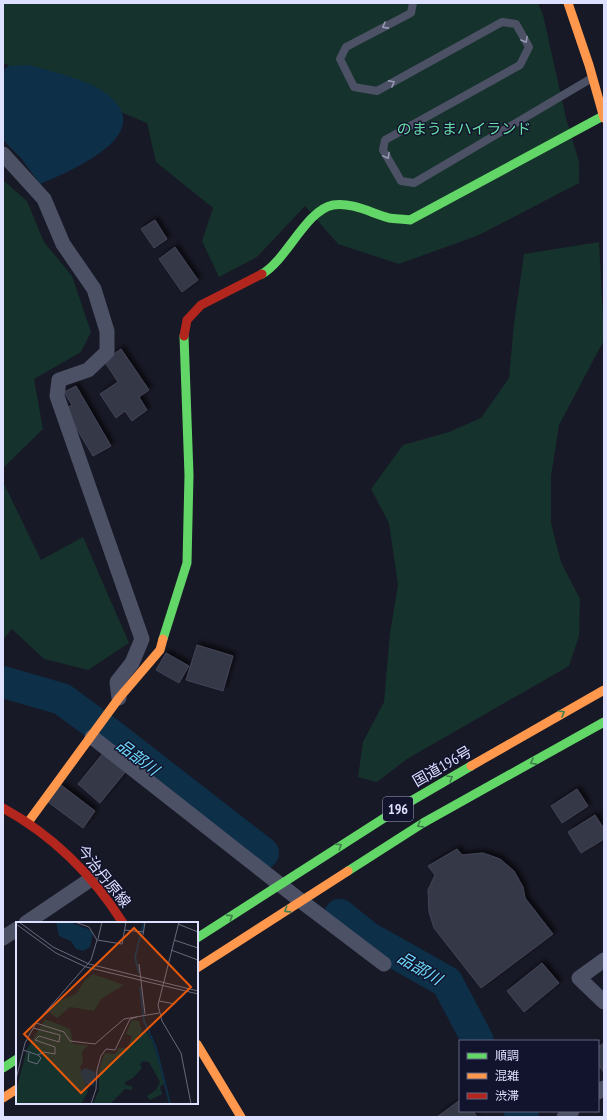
<svg xmlns="http://www.w3.org/2000/svg" width="607" height="1120" font-family="'PT Sans Narrow','Noto Sans JP',sans-serif">
	<style>
		.green { fill: #15322c }
		.water { fill: #0d2f48 }
		.lines { fill: none; stroke-linecap: round; stroke-linejoin: round }
		.river { stroke: #0d2f48; stroke-width: 32 }
		.building { fill: #363847; stroke: #434458; filter: url(#shadow) }
		.lane { stroke: #4d5166; stroke-width: 8 }
		.street { stroke: #4d5166; stroke-width: 15 }
		.fast { stroke: #63d668; stroke-width: 9 }
		.slow { stroke: #ff974d; stroke-width: 9 }
		.jam { stroke: #b3261e; stroke-width: 9 }
		.oneway { stroke: #9598b2 }
		.oneway2 { stroke: #3f7e4d }
		.labels { text-anchor: middle; dominant-baseline: central; stroke-width: 3; stroke-linejoin: round; paint-order: stroke }
		.shield { fill: #12132c; stroke: #a0a2c0; stroke-width: 1 }
		.shield-label { font-size: 14px; font-weight: bold; fill: #dde0ff }
		.park-label { font-size: 15px; fill: #67e0a7; stroke: #12132c }
		.street-label { font-size: 15px; fill: #dde0ff; stroke: #12132c }
		.water-label { font-size: 16px; font-style: italic; fill: #6cdafd; stroke: #12132c }
		.inset-river { fill: none; stroke: #0d2f48; stroke-width: 2 }
		.inset-road { fill: none; stroke: #67697d; stroke-width: 1 }
		.view { fill: #e8590c; fill-opacity: 0.15; stroke: #e8590c; stroke-width: 2 }
		.inset-edge { fill: none; stroke: #dde0ff; stroke-width: 2 }
	</style>
	<defs>
		<filter id="shadow"><feDropShadow dx="3.5" dy="-3.5" stdDeviation="2" flood-color="#0009"/></filter>
	</defs>
	<rect width="100%" height="100%" fill="#181926"/>
	<path class="green" d="M3 3H538L543 15 566 118 579 162V183L479 235 399 264 338 244 305 206 257 257 219 277 202 241 213 208 156 162 147 123 3 63Z
		M3 180 27 201 44 242 72 276 91 332 81 352 34 379 43 429 3 468Z
		M599 242 604 340 559 425 551 476V523L561 562 580 599 579 636 569 666 407 759 377 782 358 777 363 742 384 702 390 633 398 585 389 523 371 489 403 445 449 432 481 418 509 378 514 324 524 254Z
		M3 482 41 560 83 537 129 643 88 670 44 659 12 629 3 640Z"/>
	<path class="water" d="M30 65C49 71 88 80 104 92 162 132 74 170 40 184L21 158 3 140V71L8 66Z"/>
	<g class="lines">
		<path class="river" d="M3 682 62 699 111 735 263 853
			M340 915 367 937 447 982 478 1041
			M520 1111 523 1117"/>
	</g>
	<path class="building" d="M155 220 167 239 154 248 141 229Z
		M175 247 198 280 182 292 159 259Z
		M121 349 149 390 139 397 147 410 132 421 125 411 116 418 100 394 118 382 104 361Z
		M76 386 111 446 93 456 65 409 72 405 64 392Z
		M197 645 233 656 223 691 186 680Z
		M166 653 189 666 179 683 156 670Z
		M104 752 127 770 100 803 78 784Z
		M61 785 95 811 83 828 48 802Z
		M577 789 588 806 562 823 551 806Z
		M595 815 604 829V839L581 853 568 832Z
		M457 849 462 855 483 853 500 859 514 871 523 887 525 898 553 934 481 988 434 928 429 912 428 890 435 875 428 866Z
		M542 963 559 983 524 1012 507 991Z
		M604 1043V1073L598 1064V1047Z
		M460 1100V1111H473L477 1117H437Z"/>
	<g class="lines">
		<path class="lane" d="M413 3 411 13 346 47 340 59 354 87 377 91 502 22 516 24 529 47 520 65 385 140 383 150 401 181 414 183 592 78"/>
		<path class="street" d="M3 154 44 199 63 244 94 289 107 331V352L88 370 59 380 57 396 142 639 132 663 117 682 119 698
			M92 737 301 901 384 964
			M26 923 91 879
			M3 938 17 929
			M604 960 579 978 604 1002
			M598 1092 604 1088
			M564 1117 572 1111"/>
		<path class="fast" d="M262 274C286 261 306 210 333 205 352 202 371 213 389 218 395 219 403 219 410 220L603 116
			M163 639 187 563 189 475 184 336
			M348 871 423 823 604 722
			M197 938 406 804 471 766
			M3 1068 17 1059"/>
		<path class="slow" d="M568 3 589 65 604 118
			M471 766 604 690
			M29 821 119 698 160 650 163 639
			M197 968 348 871
			M197 1044 241 1117
			M3 1098 17 1089"/>
		<path class="jam" d="M184 336 187 320 201 305 262 274
			M3 808C54 836 92 874 123 923"/>
	</g>
	<defs><path id="oneway-chevron" d="M-2-3.5L2.5 0L-2 3.5" fill="none" stroke-width="1.6" stroke-linecap="round" stroke-linejoin="round"/></defs>
	<g class="oneway">
		<use href="#oneway-chevron" transform="translate(385 26) rotate(152)"/>
		<use href="#oneway-chevron" transform="translate(525 40) rotate(61)"/>
		<use href="#oneway-chevron" transform="translate(392 83) rotate(-29)"/>
		<use href="#oneway-chevron" transform="translate(387 156) rotate(61)"/>
	</g>
	<g class="oneway2">
		<use href="#oneway-chevron" transform="translate(562 713) rotate(-30)"/>
		<use href="#oneway-chevron" transform="translate(533 762) rotate(151)"/>
		<use href="#oneway-chevron" transform="translate(450 778) rotate(-30)"/>
		<use href="#oneway-chevron" transform="translate(420 825) rotate(148)"/>
		<use href="#oneway-chevron" transform="translate(339 846) rotate(-33)"/>
		<use href="#oneway-chevron" transform="translate(287 910) rotate(147)"/>
		<use href="#oneway-chevron" transform="translate(230 917) rotate(-33)"/>
	</g>
	<g class="labels">
		<rect class="shield" x="383" y="797" width="30" height="24" rx="3"/>
		<g class="shield-label">
			<text x="398" y="809">196</text>
		</g>
		<g class="park-label">
			<text x="464" y="128">のまうまハイランド</text>
		</g>
		<g class="street-label">
			<text transform="translate(442 766) rotate(-30)">国道196号</text>
			<text transform="translate(104 876) rotate(51)">今治丹原線</text>
		</g>
		<g class="water-label">
			<text transform="translate(138 757) rotate(37)">品部川</text>
			<text transform="translate(420 968) rotate(31)">品部川</text>
		</g>
	</g>
	<g transform="translate(16 922)">
		<rect width="182" height="182" fill="#181926"/>
		<path d="M77 52 108 63 85 77 78 89 54 85 41 96 33 90 41 80 60 72 69 58ZM29 97 54 107 57 122 72 123 66 130 67 140 64 145 72 170 65 182H0V169L11 127ZM116 98 123 99 126 110H131L138 124 149 161 144 165 146 172 134 178 131 174 140 168 144 160 133 140 127 139 124 142 126 146 117 156 109 160V163L116 164V168L109 167 94 182H77L83 168V149L86 138 89 131 99 132 103 126H112L116 114 110 112Z" fill="#15322c"/>
		<path d="M40 0H53L72 7 77 11 74 25 67 29 60 27 55 19 43 14ZM69 146 80 150 78 164 69 162 64 150Z" fill="#0d2f48"/>
		<path class="inset-river" d="M123 51 119 35 128 0M124 65 128 99 140 126 154 182"/>
		<path class="inset-road" d="M3 0 37 25 73 42 182 69M163 0 142 83 146 99 165 131 175 182M0 2 40 31 70 45 182 72M162 2 182 10M108 8 128 10M127 13 129 0M82 17 86 0M81 18 106 22 110 0M158 18 182 26M155 28 182 38M123 42 129 92M143 79 159 82M182 82V104M20 101 48 110 54 119 79 122 108 97 143 91M7 128 22 133 28 130 39 132V125L19 118 23 114 43 120 44 113 17 106M13 131 12 139 21 142 25 136 22 133M0 157 9 121 20 101 75 38 81 18 73 5 59 0M75 182 80 167 81 148 85 134 90 127 99 128 114 97 121 95"/>
		<path class="view" d="M118 6 175 65 65 171 8 112Z"/>
		<rect width="182" height="182" class="inset-edge"/>
	</g>
	<rect width="607" height="1120" fill="none" stroke="#dde0ff" stroke-width="8"/>
	<rect x="459" y="1040" width="140" height="72" fill="#12132c" stroke="#636580"/>
	<rect x="467" y="1053" width="20" height="6" fill="#63d668" stroke="#636580"/>
	<text x="495" y="1060" font-size="12" fill="#dde0ff">順調</text>
	<rect x="467" y="1073" width="20" height="6" fill="#ff974d" stroke="#636580"/>
	<text x="495" y="1080" font-size="12" fill="#dde0ff">混雑</text>
	<rect x="467" y="1093" width="20" height="6" fill="#b3261e" stroke="#636580"/>
	<text x="495" y="1100" font-size="12" fill="#dde0ff">渋滞</text>
</svg>
